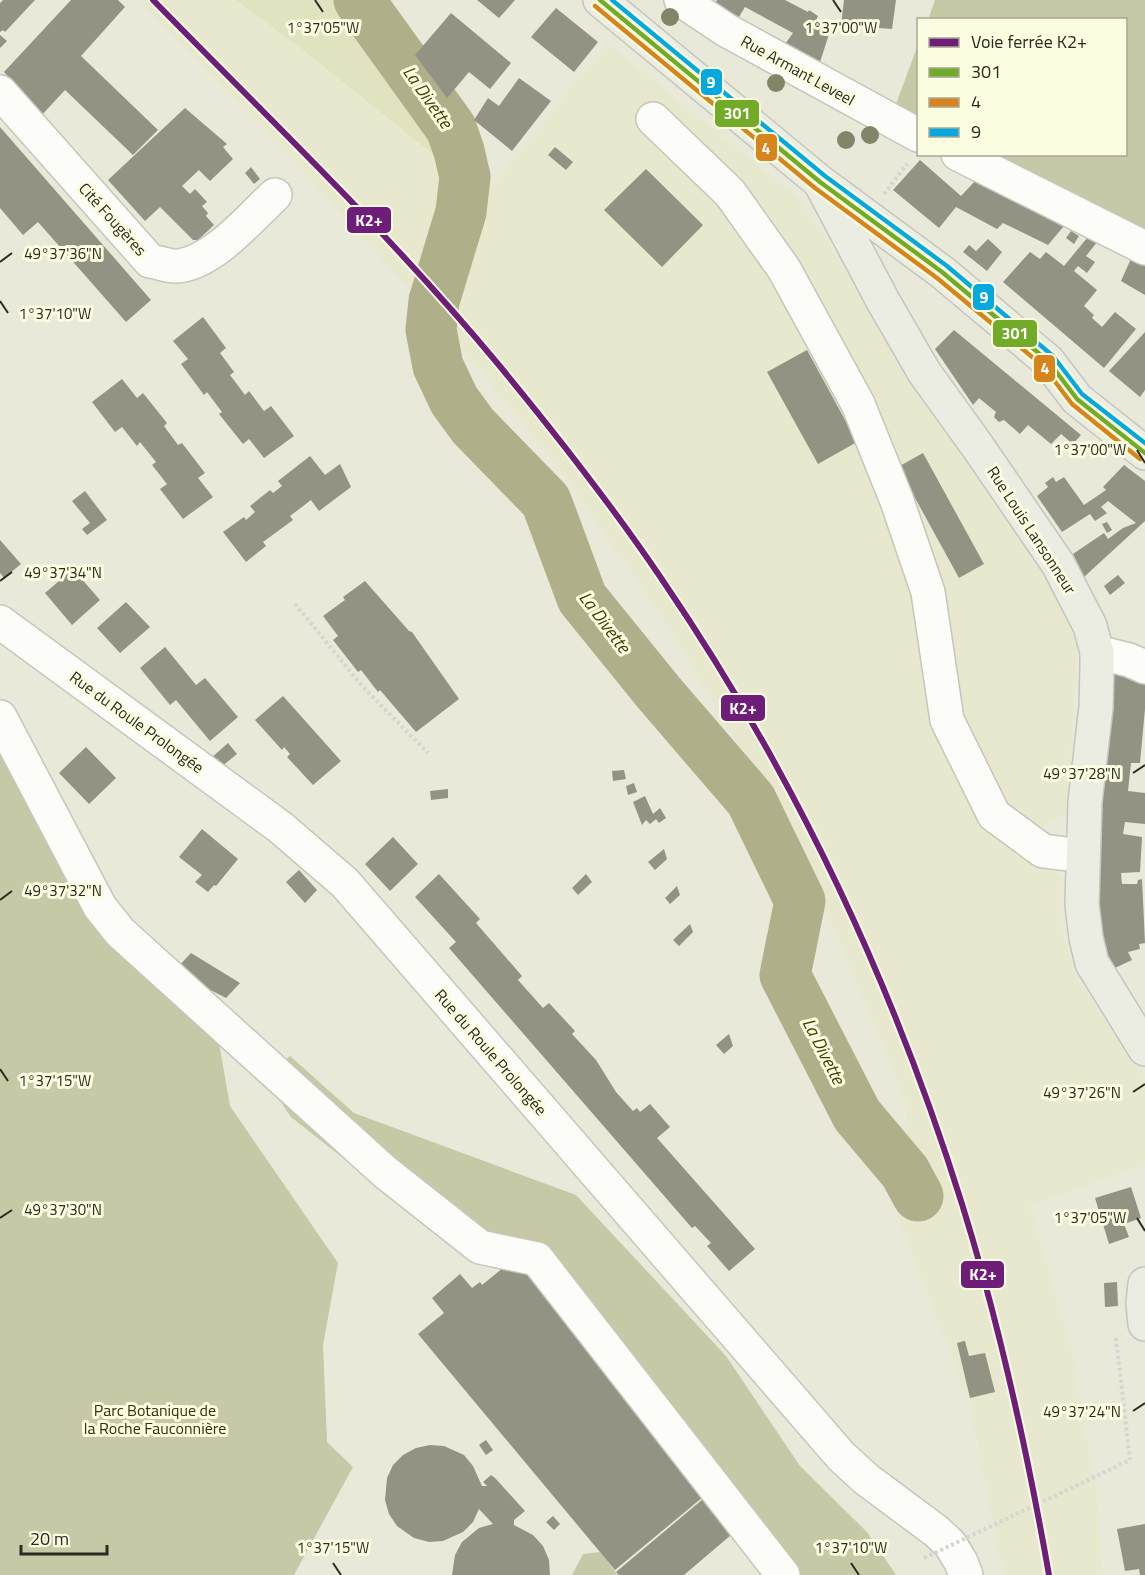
<svg xmlns="http://www.w3.org/2000/svg" width="1145" height="1575" font-family="'Titillium Web',sans-serif">
	<style>
		.built { fill: #e7e8ce }
		.green { fill: #e1e3c0 }
		.forest { fill: #c7c8a6 }
		.lines { fill: none; stroke-linecap: round; stroke-linejoin: round }
		.river { stroke: #afb08a; stroke-width: 51 }
		.building { fill: #939383 }
		.minor-casing { stroke: #c6c6ba; stroke-width: 36 }
		.major-casing { stroke: #c5c5bd; stroke-width: 36 }
		.path { stroke: #d5d5d1; stroke-width: 4; stroke-dasharray: 3 3; stroke-linecap: butt }
		.minor { stroke: #fcfcf9; stroke-width: 33 }
		.major { stroke: #ebece2; stroke-width: 33 }
		.path-bridge { stroke: #d5d5d1; stroke-width: 4; stroke-dasharray: 3 3; stroke-linecap: butt }
		.bus-1-casing { stroke: #fbfce0; stroke-width: 9 }
		.bus-2-casing { stroke: #fbfce0; stroke-width: 9 }
		.bus-3-casing { stroke: #fbfce0; stroke-width: 9 }
		.bus-1 { stroke: #72ab28; stroke-width: 4.5 }
		.bus-2 { stroke: #d8841d; stroke-width: 4.5 }
		.bus-3 { stroke: #06a9de; stroke-width: 4.5 }
		.rail-1-casing { stroke: #fbfce0; stroke-width: 10 }
		.rail-1 { stroke: #6e1e78; stroke-width: 6 }
		.tree { fill: #848568 }
		.ticks { fill: none; stroke: #2b2b21; stroke-width: 2 }
		.labels { text-anchor: middle; dominant-baseline: central; stroke-width: 6; stroke-linejoin: round; paint-order: stroke }
		.street-label { font-size: 16px; fill: #2b2b21; stroke: #fbfce0 }
		.park-label { font-size: 16px; fill: #33330b; stroke: #fbfce0 }
		.water-label { font-size: 18px; font-style: italic; fill: #424102; stroke: #fbfce0 }
		.ticks-label { font-size: 15px; text-anchor: middle; fill: #2b2b21; stroke: #fbfce0; stroke-width: 6; stroke-linejoin: round; paint-order: stroke }
		.line-badge { stroke: #fbfce0; stroke-width: 2 }
		.badge-label { font-size: 16px; text-anchor: middle; font-weight: bold; fill: #fff }
	</style>
	<rect width="100%" height="100%" fill="#e8e9d9"/>
	<path class="built" d="M138 0H236L298 46 429 151 492 187 607 43 799 199 824 235 895 359 1062 604 1077 647 1067 814 1039 827 1027 854 1061 877 1060 922 1076 976 1145 1081V1165L1029 1205 1070 1344 1097 1499 1103 1575H1004L970 1404 898 1216 907 1102 836 933 756 774 668 626 571 484 472 360 309 177Z"/>
	<path class="green" d="M236 0H334L440 125 451 154 452 164 429 151 298 46Z"/>
	<path class="forest" d="M935 0H1145V248L958 155 1126 154V20H928Z
		M918 45V135L890 120Z
		M0 738 100 931 218 1037 230 1106 338 1263 323 1345 327 1442 353 1467 294 1575H0Z
		M290 1056 354 1113 576 1195 726 1356 800 1466 867 1532 896 1575H792L549 1280 376 1184 291 1117 265 1079Z
		M600 1552 618 1575H572L583 1554Z"/>
	<g class="lines">
		<path class="river" d="M359 0 451 128 459 151 465 177 461 212 434 301 431 330 438 366 454 400 473 426 546 501 582 598 659 693 751 800 800 901 785 975 857 1115 905 1172 918 1196"/>
	</g>
	<path class="building" d="M3 0H35L5 32 3 30 0 32V3Z
		M71 0H118L125 7 81 56 158 130 133 155 65 90 40 117 32 109 35 106 4 72Z
		M477 0H515L499 18Z
		M717 0H785L808 12 809 10 818 16 815 23 830 31 820 62 785 44 793 33 745 7 739 17 714 4Z
		M844 0H896L892 29 841 25Z
		M556 8 598 42 574 72 531 37Z
		M451 13 511 63 490 89 469 72 447 98 415 55Z
		M0 35 7 41 0 48Z
		M519 78 551 101 512 151 474 120 488 98 499 106Z
		M185 108 227 144 223 147 233 159 210 181 199 170 182 186 190 194 195 189 207 202 202 206 208 213 206 216 214 225 198 240H193L160 207 145 221 108 180Z
		M0 127 151 300 126 322 38 222 23 235 0 208Z
		M555 147 573 162 566 170 548 155Z
		M920 160 961 196 977 179 1064 226 1048 245 1003 223 997 229 956 207 939 228 893 190Z
		M251 167 260 179 254 184 245 173Z
		M646 169 703 225 662 267 604 210Z
		M1071 231 1079 236 1074 244 1066 238Z
		M1084 235 1102 236 1086 256 1095 262 1087 273 1078 266 1074 271 1097 290 1084 306 1094 315 1092 318 1102 327 1115 312 1136 329 1104 368 1003 282 1030 252 1040 259 1046 252 1064 266 1087 238Z
		M988 239 1002 252 987 271 963 252 969 245 976 251Z
		M1134 252 1145 258V295L1121 281Z
		M203 317 226 348 220 353 234 372 230 375 245 395 249 391 264 411 271 406 294 436 264 458 249 439 243 444 219 414 222 412 207 392 204 395 181 364 188 359 173 341Z
		M954 330 1081 435 1073 444 1061 434 1051 444 1028 425 1020 434 1004 420 999 422 994 417 996 412 979 398 973 405 935 349Z
		M1145 332V390L1140 397 1109 371Z
		M807 350 857 442 818 464 767 372Z
		M122 379 137 398 143 393 167 423 164 426 178 445 182 443 205 473 198 478 213 497 183 519 160 489 167 484 152 465 156 462 140 442 137 446 122 427 115 432 92 402Z
		M923 453 984 564 959 578 898 467Z
		M310 456 325 475 340 464 351 487 319 511 311 500 290 516 293 520 263 542 266 546 246 562 223 532 244 517 246 520 255 512 250 506 270 490 273 493 282 486 278 481Z
		M1124 465 1145 481V521L1084 577 1073 554 1104 533 1108 539 1123 528 1136 523 1108 501 1101 507 1107 513 1095 521 1090 514 1062 532 1037 496 1048 487 1045 483 1053 477 1056 482 1064 477 1084 505 1106 490 1103 487Z
		M85 491 107 520 87 535 82 529 90 523 72 501Z
		M1107 522 1112 530 1107 533 1102 524Z
		M0 540 21 564 4 578 0 573Z
		M73 569 100 600 72 625 45 593Z
		M1118 575 1125 583 1110 595 1104 586Z
		M365 581 409 631 412 632 459 699 416 732 380 690 378 692 361 670 358 672 333 640 338 636 323 616 345 600 343 597Z
		M126 602 150 627 120 653 97 628Z
		M165 647 196 685 205 678 238 717 210 741 176 700 170 705 140 668Z
		M1114 664 1145 674V709L1140 763H1131L1128 791 1145 793V824L1125 822 1123 834 1142 837 1140 872 1121 873 1122 884H1137L1138 880 1142 879 1145 943 1139 944 1140 949 1128 952 1132 960 1115 968 1104 952 1096 907 1095 850Z
		M283 696 341 761 313 785 287 757 290 754 284 747 282 750 255 720Z
		M228 743 237 754 221 767 210 759Z
		M86 747 116 778 89 804 59 773Z
		M624 770 626 779 613 781 612 771Z
		M634 783 637 792 628 795 626 786Z
		M448 789V798L431 800 430 791Z
		M645 796 653 814 660 808 666 818 659 823 656 819 650 824 646 820 642 825 633 802Z
		M202 829 238 859 216 886 214 885 208 892 195 882 202 875 179 857Z
		M393 837 418 864 390 891 365 864Z
		M664 849 667 859 655 870 648 862Z
		M299 870 317 890 305 903 286 882Z
		M439 874 480 919 476 923 522 976 518 980 543 1008 549 1003 575 1031 572 1034 596 1060 616 1092 633 1111 637 1108 640 1112 650 1104 670 1127 657 1138 755 1249 729 1271 707 1246 711 1243 695 1226 692 1228 449 948 456 942 415 897Z
		M586 874 592 882 578 895 572 888Z
		M677 886 680 895 670 904 665 898Z
		M690 924 693 932 679 946 673 940Z
		M191 953 240 983 226 998 174 971Z
		M729 1034 733 1046 724 1054 716 1045Z
		M1131 1187 1141 1218 1124 1224 1129 1237 1109 1244 1095 1198Z
		M514 1259 709 1492 615 1570 418 1334 444 1313 432 1298 460 1274 472 1288 480 1282 482 1285Z
		M1117 1282 1118 1306 1105 1307 1104 1283Z
		M964 1341H965L969 1356 985 1353 995 1392 970 1398 957 1343Z
		M486 1440 493 1450 486 1455 479 1445Z
		M430 1445 444 1446 464 1455 473 1466 482 1486H487L483 1482 491 1475 495 1478 525 1511 514 1520V1525L533 1535 543 1546 549 1560 550 1575H452L455 1555 462 1542 479 1528 493 1524 479 1509 473 1522 463 1532 443 1541 429 1542 414 1538 397 1526 389 1514 385 1500 387 1478 393 1465 403 1455 416 1448Z
		M709 1494 738 1529 684 1575H619L616 1572Z
		M553 1516 560 1524 554 1530 546 1522Z
		M1145 1524V1575H1140L1139 1569 1125 1571 1117 1529Z"/>
	<g class="lines">
		<g class="minor-casing">
			<path id="minor" d="M681 0 726 30 918 135
				M0 92 150 261C158 262 170 267 178 266 214 262 250 218 275 195
				M653 119 730 193 784 269 858 404 897 501 928 592 947 720 994 815 1043 851 1083 856
				M958 154 1145 248
				M0 622 280 827 345 883 841 1456 866 1479 936 1531 950 1544 961 1562 966 1575
				M1097 652 1129 660 1145 667
				M0 717 100 907 120 932 385 1172 480 1247 537 1259 783 1575"/>
		</g>
		<g class="major-casing">
			<path id="major" d="M600 0 820 182 942 272 1048 361 1077 399 1145 453
				M820 182 883 301 924 372 978 447 1058 564 1090 626 1097 652V667L1096 707 1085 802 1082 904 1086 938 1092 963 1145 1049
				M1145 1284 1143 1303 1145 1324"/>
		</g>
		<path class="path" d="M884 194 907 164
			M295 604 363 687 428 753
			M1116 1338 1130 1460"/>
		<use href="#minor" class="minor"/>
		<use href="#major" class="major"/>
		<path class="path-bridge" d="M924 1558 1130 1460"/>
		<g class="bus-1-casing">
			<path id="bus-1" d="M600 0 820 182 942 272 1048 361 1077 399 1145 453"/>
		</g>
		<g class="bus-2-casing">
			<path id="bus-2" d="M595 6 815 188 937 278 1043 366 1072 404 1140 459"/>
		</g>
		<g class="bus-3-casing">
			<path id="bus-3" d="M612 0 825 176 947 266 1053 356 1082 394 1145 443"/>
		</g>
		<use href="#bus-1" class="bus-1"/>
		<use href="#bus-2" class="bus-2"/>
		<use href="#bus-3" class="bus-3"/>
		<g class="rail-1-casing">
			<path id="rail-1" d="M153 0C270 120 391 235 498 364 555 433 611 504 661 578 792 770 893 983 962 1204 1000 1326 1027 1450 1049 1575"/>
		</g>
		<use href="#rail-1" class="rail-1"/>
	</g>
	<g class="tree">
		<circle cx="670" cy="17" r="9"/>
		<circle cx="776" cy="83" r="9"/>
		<circle cx="870" cy="135" r="9"/>
		<circle cx="846" cy="140" r="9"/>
	</g>
	<path class="ticks" d="M315 0 323 12M833 0 841 12M0 262 12 253M0 301 8 313M1137 450 1145 463M0 581 12 572M1133 773 1145 765M0 900 12 891M0 1069 8 1081M1133 1092 1145 1084M0 1218 12 1210M1137 1218 1145 1231M1133 1411 1145 1403M333 1563 341 1575M851 1563 859 1575"/>
	<g class="labels">
		<g class="street-label">
			<text transform="translate(798 70) rotate(29)">Rue Armant Leveel</text>
			<text transform="translate(113 219) rotate(48)">Cité Fougères</text>
			<text transform="translate(1032 530) rotate(57)">Rue Louis Lansonneur</text>
			<text transform="translate(137 722) rotate(36)">Rue du Roule Prolongée</text>
			<text transform="translate(491 1052) rotate(49)">Rue du Roule Prolongée</text>
		</g>
		<g class="park-label">
			<text x="155" y="1410">Parc Botanique de<tspan x="155" dy="18">la Roche Fauconnière</tspan></text>
		</g>
		<g class="water-label">
			<text transform="translate(428 97) rotate(55)">La Divette</text>
			<text transform="translate(605 622) rotate(53)">La Divette</text>
			<text transform="translate(824 1051) rotate(63)">La Divette</text>
		</g>
	</g>
	<g class="ticks-label">
		<text x="323" y="33">1°37'05"W</text>
		<text x="841" y="33">1°37'00"W</text>
		<text x="63" y="259">49°37'36"N</text>
		<text x="55" y="319">1°37'10"W</text>
		<text x="1090" y="455">1°37'00"W</text>
		<text x="63" y="578">49°37'34"N</text>
		<text x="1082" y="779">49°37'28"N</text>
		<text x="63" y="896">49°37'32"N</text>
		<text x="55" y="1086">1°37'15"W</text>
		<text x="1082" y="1098">49°37'26"N</text>
		<text x="63" y="1215">49°37'30"N</text>
		<text x="1090" y="1223">1°37'05"W</text>
		<text x="1082" y="1417">49°37'24"N</text>
		<text x="333" y="1553">1°37'15"W</text>
		<text x="851" y="1553">1°37'10"W</text>
	</g>
	<g class="line-badge">
		<rect x="700" y="68" width="23" height="28" rx="6" fill="#06a9de"/>
		<rect x="714" y="99" width="46" height="29" rx="6" fill="#72ab28"/>
		<rect x="755" y="133" width="23" height="29" rx="6" fill="#d8841d"/>
		<rect x="346" y="206" width="46" height="28" rx="6" fill="#6e1e78"/>
		<rect x="972" y="283" width="23" height="28" rx="6" fill="#06a9de"/>
		<rect x="992" y="319" width="46" height="29" rx="6" fill="#72ab28"/>
		<rect x="1033" y="354" width="23" height="29" rx="6" fill="#d8841d"/>
		<rect x="720" y="694" width="46" height="28" rx="6" fill="#6e1e78"/>
		<rect x="960" y="1260" width="45" height="29" rx="6" fill="#6e1e78"/>
	</g>
	<g class="badge-label">
		<text x="711" y="88">9</text>
		<text x="737" y="119">301</text>
		<text x="766" y="154">4</text>
		<text x="369" y="226">K2+</text>
		<text x="984" y="303">9</text>
		<text x="1015" y="339">301</text>
		<text x="1045" y="374">4</text>
		<text x="743" y="714">K2+</text>
		<text x="983" y="1280">K2+</text>
	</g>
	<rect x="917" y="18" width="210" height="138" fill="#fbfce0" stroke="#a8a894" stroke-width="1.5"/>
	<rect x="929" y="38" width="30" height="9" fill="#6e1e78" stroke="#a8a894" stroke-width="1.5"/>
	<text x="971" y="48" font-size="18" fill="#2b2b21">Voie ferrée K2+</text>
	<rect x="929" y="68" width="30" height="9" fill="#72ab28" stroke="#a8a894" stroke-width="1.5"/>
	<text x="971" y="78" font-size="18" fill="#2b2b21">301</text>
	<rect x="929" y="98" width="30" height="9" fill="#d8841d" stroke="#a8a894" stroke-width="1.5"/>
	<text x="971" y="108" font-size="18" fill="#2b2b21">4</text>
	<rect x="929" y="128" width="30" height="9" fill="#06a9de" stroke="#a8a894" stroke-width="1.5"/>
	<text x="971" y="138" font-size="18" fill="#2b2b21">9</text>
	<path d="M21 1545v9h86v-9" fill="none" stroke="#2b2b21" stroke-width="3"/>
	<text x="30" y="1545" font-size="18" fill="#2b2b21" stroke="#fbfce0" stroke-width="4.5" paint-order="stroke">20 m</text>
</svg>
